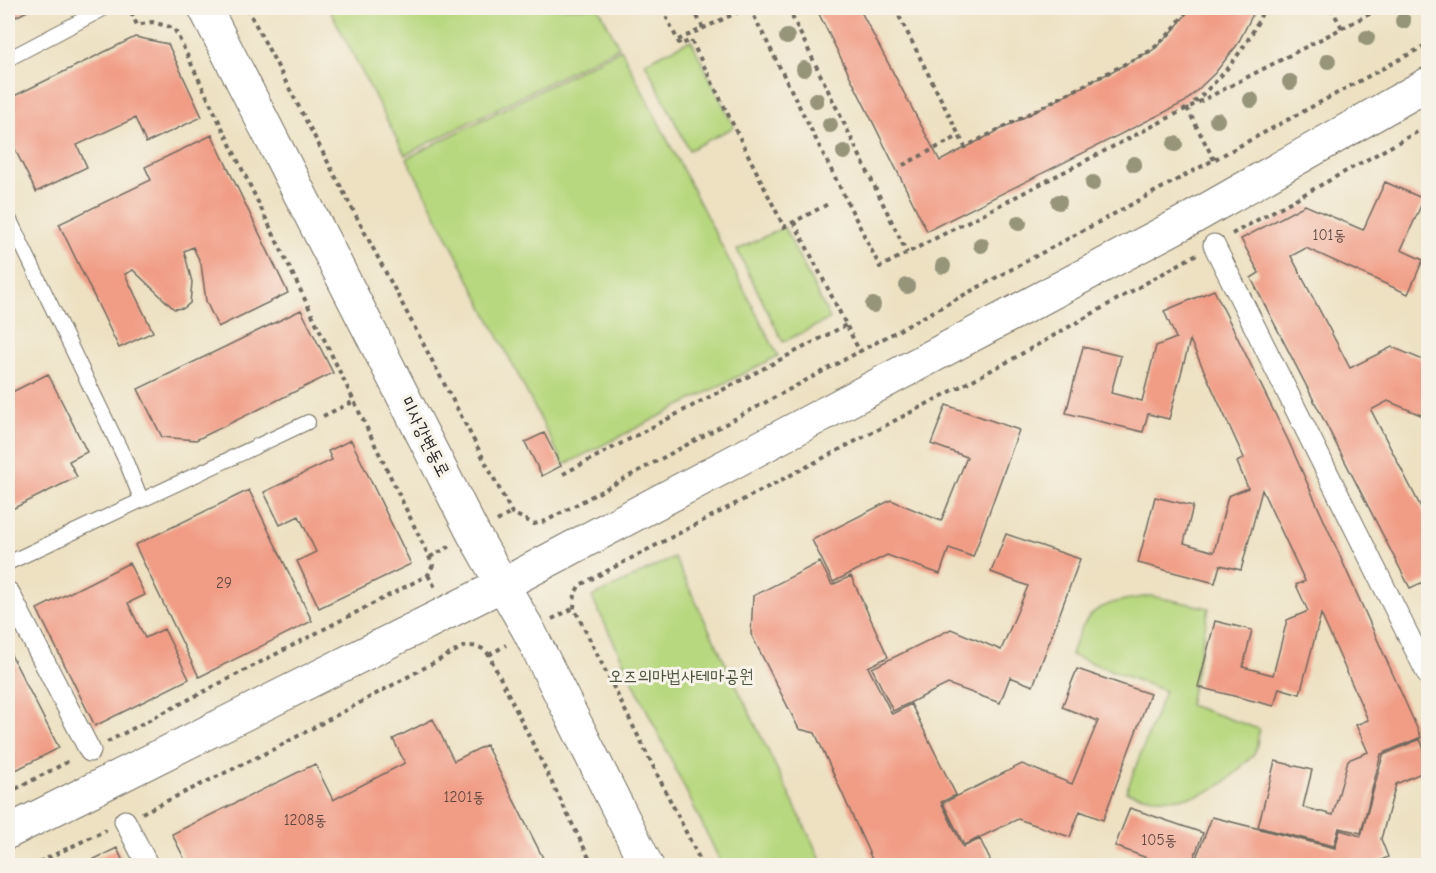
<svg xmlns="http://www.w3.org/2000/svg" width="1436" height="873" font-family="'Comic Neue','Poor Story',sans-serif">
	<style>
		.green { fill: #b8d87f; stroke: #728255; stroke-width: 1.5 }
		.building { fill: #f19d86 }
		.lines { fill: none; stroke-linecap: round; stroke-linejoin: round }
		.service-casing { stroke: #6f6b60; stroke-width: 16 }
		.pedestrian-casing { stroke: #6f6b60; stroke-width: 23 }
		.tertiary-casing { stroke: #6f6b60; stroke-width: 35 }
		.secondary-casing { stroke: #6f6b60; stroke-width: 35 }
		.path { stroke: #6f6b60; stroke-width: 4; stroke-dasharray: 4.5 4.5; stroke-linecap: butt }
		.service { stroke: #fff; stroke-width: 14 }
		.pedestrian { stroke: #fff; stroke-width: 21 }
		.tertiary { stroke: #fff; stroke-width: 33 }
		.secondary { stroke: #fff; stroke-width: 33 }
		.tree { fill: #96957a }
		.labels { text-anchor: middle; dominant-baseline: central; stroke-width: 6; stroke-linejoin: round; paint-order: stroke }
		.number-label { font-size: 15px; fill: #5c4842 }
		.street-label { font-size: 18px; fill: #2b2b2b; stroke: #f7f3e8 }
		.park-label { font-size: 18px; fill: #4e5640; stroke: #f7f3e8 }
	</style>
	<rect width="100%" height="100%" fill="#f7f3e8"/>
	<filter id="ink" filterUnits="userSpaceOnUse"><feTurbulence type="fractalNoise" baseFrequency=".0167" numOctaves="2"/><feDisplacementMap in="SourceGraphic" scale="12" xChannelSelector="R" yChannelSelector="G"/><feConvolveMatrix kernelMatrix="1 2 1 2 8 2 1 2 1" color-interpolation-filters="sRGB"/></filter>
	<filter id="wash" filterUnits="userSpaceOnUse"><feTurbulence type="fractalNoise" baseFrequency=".008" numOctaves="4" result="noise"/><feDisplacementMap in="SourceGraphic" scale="24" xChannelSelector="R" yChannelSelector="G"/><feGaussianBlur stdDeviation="1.35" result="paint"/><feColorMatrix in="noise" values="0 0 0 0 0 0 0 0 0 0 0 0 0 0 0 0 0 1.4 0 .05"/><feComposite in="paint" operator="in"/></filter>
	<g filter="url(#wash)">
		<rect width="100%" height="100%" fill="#ede1c2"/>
		<path class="green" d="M329 8H599L619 47 405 155Z
			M691 40 734 127 689 150 645 62Z
			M621 49 778 356 564 465 407 158Z
			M784 227 830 319 783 342 737 250Z
			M674 557 821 860 820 865H722L592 597Z
			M1151 596 1209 608 1189 705 1259 729C1258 736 1258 745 1255 752 1253 757 1246 762 1242 766 1211 802 1170 804 1126 792L1165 691 1071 655C1086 605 1101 603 1151 596Z"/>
		<g id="blocks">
			<path class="building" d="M8 8H33L8 21Z
				M816 8H859L940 161 1153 50 1172 32 1191 8H1256L1237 45 1215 73 1185 102 927 231Z
				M135 37 168 44 202 117 146 143 135 118 77 145 87 167 36 192 8 135 12 97Z
				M212 135 288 293 218 327 206 301 201 264 193 247 184 251 192 282 190 303 184 308 174 309 133 270 125 274 153 332 119 348 59 224 151 180 145 167Z
				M1385 182 1424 199 1401 250 1423 260 1408 294 1306 248 1291 256 1350 368 1392 347 1428 362V418L1388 401 1371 410 1426 517 1428 516V580L1410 588 1251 278 1259 273 1241 239 1305 205 1363 230Z
				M1214 290 1288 440 1421 737 1381 754 1361 833 1339 828 1334 846 1258 827 1275 761 1312 770 1303 807 1333 815 1348 760 1368 752 1356 725 1368 720 1321 614 1300 694 1279 688 1274 706 1198 687 1215 621 1252 630 1243 667 1273 675 1287 620 1308 611 1296 585 1305 581 1262 490 1241 570 1220 565 1215 583 1138 563 1155 497 1193 506 1184 543 1214 552 1228 496 1248 488 1237 462 1244 458 1190 340 1169 419 1148 414 1143 432 1066 413 1083 347 1121 356 1111 393 1142 401 1156 346 1176 338 1164 311Z
				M301 310 333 373 196 440 162 437 138 389Z
				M48 374 87 452 69 461 77 477 8 511V394Z
				M946 405 1019 430 973 557 949 548 940 574 887 555 833 582 812 540 891 500 941 521 967 457 931 444Z
				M544 433 561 466 542 476 525 442Z
				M351 440 411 564 319 608 297 561 316 552 299 516 280 525 264 492 332 460 328 451Z
				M249 490 312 621 199 677 135 545Z
				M1006 534 1080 559 1033 686 1010 677 1000 703 948 684 893 711 872 668 951 629 1001 650 1028 586 991 572Z
				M820 562 832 585 851 576 888 657 868 667 892 714 911 704 956 795 941 802 963 847 980 839 993 866H875L815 733 799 729 751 634 753 596Z
				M129 563 145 595 128 603 145 638 164 629 189 679 95 726 37 609Z
				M8 649 59 748 8 774Z
				M1077 669 1150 694 1103 820 1080 811 1070 837 1018 819 964 845 943 803 1022 764 1072 784 1098 721 1062 707Z
				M433 719 454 761 486 745 547 866H188L172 834 315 764 333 800 405 763 393 739Z
				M1420 739 1428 760V770L1396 784 1381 839 1388 857 1369 866H1193L1212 817 1335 848 1340 830 1361 836 1383 755Z
				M1130 808 1203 833 1191 866H1149L1152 860 1115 846Z
				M117 848 125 866H80Z"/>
		</g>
	</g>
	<g filter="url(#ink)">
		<use href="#blocks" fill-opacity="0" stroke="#6f6b60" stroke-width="1.5"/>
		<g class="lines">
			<g class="service-casing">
				<path id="service" d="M8 59 105 8
					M8 216 125 459 141 499
					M8 563 308 422"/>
			</g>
			<g class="pedestrian-casing">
				<path id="pedestrian" d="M1214 245 1428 675
					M9 593 90 751
					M125 821 148 866"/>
			</g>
			<g class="tertiary-casing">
				<path id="tertiary" d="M8 832 504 584 1194 217 1428 84"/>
			</g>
			<g class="secondary-casing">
				<path id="secondary" d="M205 8 473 533 529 631 647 866"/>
			</g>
			<path class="path" d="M247 8 512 513 534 524 546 521 1428 44
				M662 8 680 45 691 40 784 227 830 203
				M693 8 703 28
				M750 8 880 267 1381 8
				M788 8 907 253
				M895 8 965 147 1152 50 1171 32 1189 8
				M1331 8 1342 28
				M678 40 747 8
				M1194 102C1224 76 1249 45 1264 8
				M1187 108 1214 160
				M903 165 959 136
				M794 222 860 352
				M1232 234 1428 126
				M323 416 355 401
				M563 474 846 325
				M497 521 511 513
				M430 557 451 546
				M428 575 436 589
				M552 619 574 608
				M489 655 506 645
				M107 742 428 575 433 565 174 28 152 22 137 25 129 8
				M8 793 71 760
				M142 813 274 749 463 647C475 645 482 646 489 655L593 866
				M31 866 106 830
				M703 866 574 608 575 593 580 585 1009 361 1197 254"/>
			<use href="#service" class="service"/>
			<use href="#pedestrian" class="pedestrian"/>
			<use href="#tertiary" class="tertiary"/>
			<use href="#secondary" class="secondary"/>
		</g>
		<g class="tree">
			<circle cx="1403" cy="21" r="8"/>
			<circle cx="787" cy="37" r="8"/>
			<circle cx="1367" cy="38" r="8"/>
			<circle cx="1328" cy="61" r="8"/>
			<circle cx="804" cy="69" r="8"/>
			<circle cx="1290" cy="82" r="8"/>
			<circle cx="816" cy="100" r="8"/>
			<circle cx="1251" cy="100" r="8"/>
			<circle cx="1217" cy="120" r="8"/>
			<circle cx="830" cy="125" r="8"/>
			<circle cx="1175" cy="144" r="8"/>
			<circle cx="844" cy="152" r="8"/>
			<circle cx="1134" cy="164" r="8"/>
			<circle cx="1093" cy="183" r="8"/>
			<circle cx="1059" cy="202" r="8"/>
			<circle cx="1019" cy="223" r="8"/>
			<circle cx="981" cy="245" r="8"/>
			<circle cx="943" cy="266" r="8"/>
			<circle cx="907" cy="286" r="8"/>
			<circle cx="873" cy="305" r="8"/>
		</g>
	</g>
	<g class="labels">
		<g class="number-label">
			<text x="1329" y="235">101동</text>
			<text x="224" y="583">29</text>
			<text x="464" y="797">1201동</text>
			<text x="305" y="820">1208동</text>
			<text x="1159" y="840">105동</text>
		</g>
		<g class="street-label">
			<text transform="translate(425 437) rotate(63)">미사강변동로</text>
		</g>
		<g class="park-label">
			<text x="681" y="676">오즈의마법사테마공원</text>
		</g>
	</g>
	<rect width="1436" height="873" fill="none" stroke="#f7f3e8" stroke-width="30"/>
</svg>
